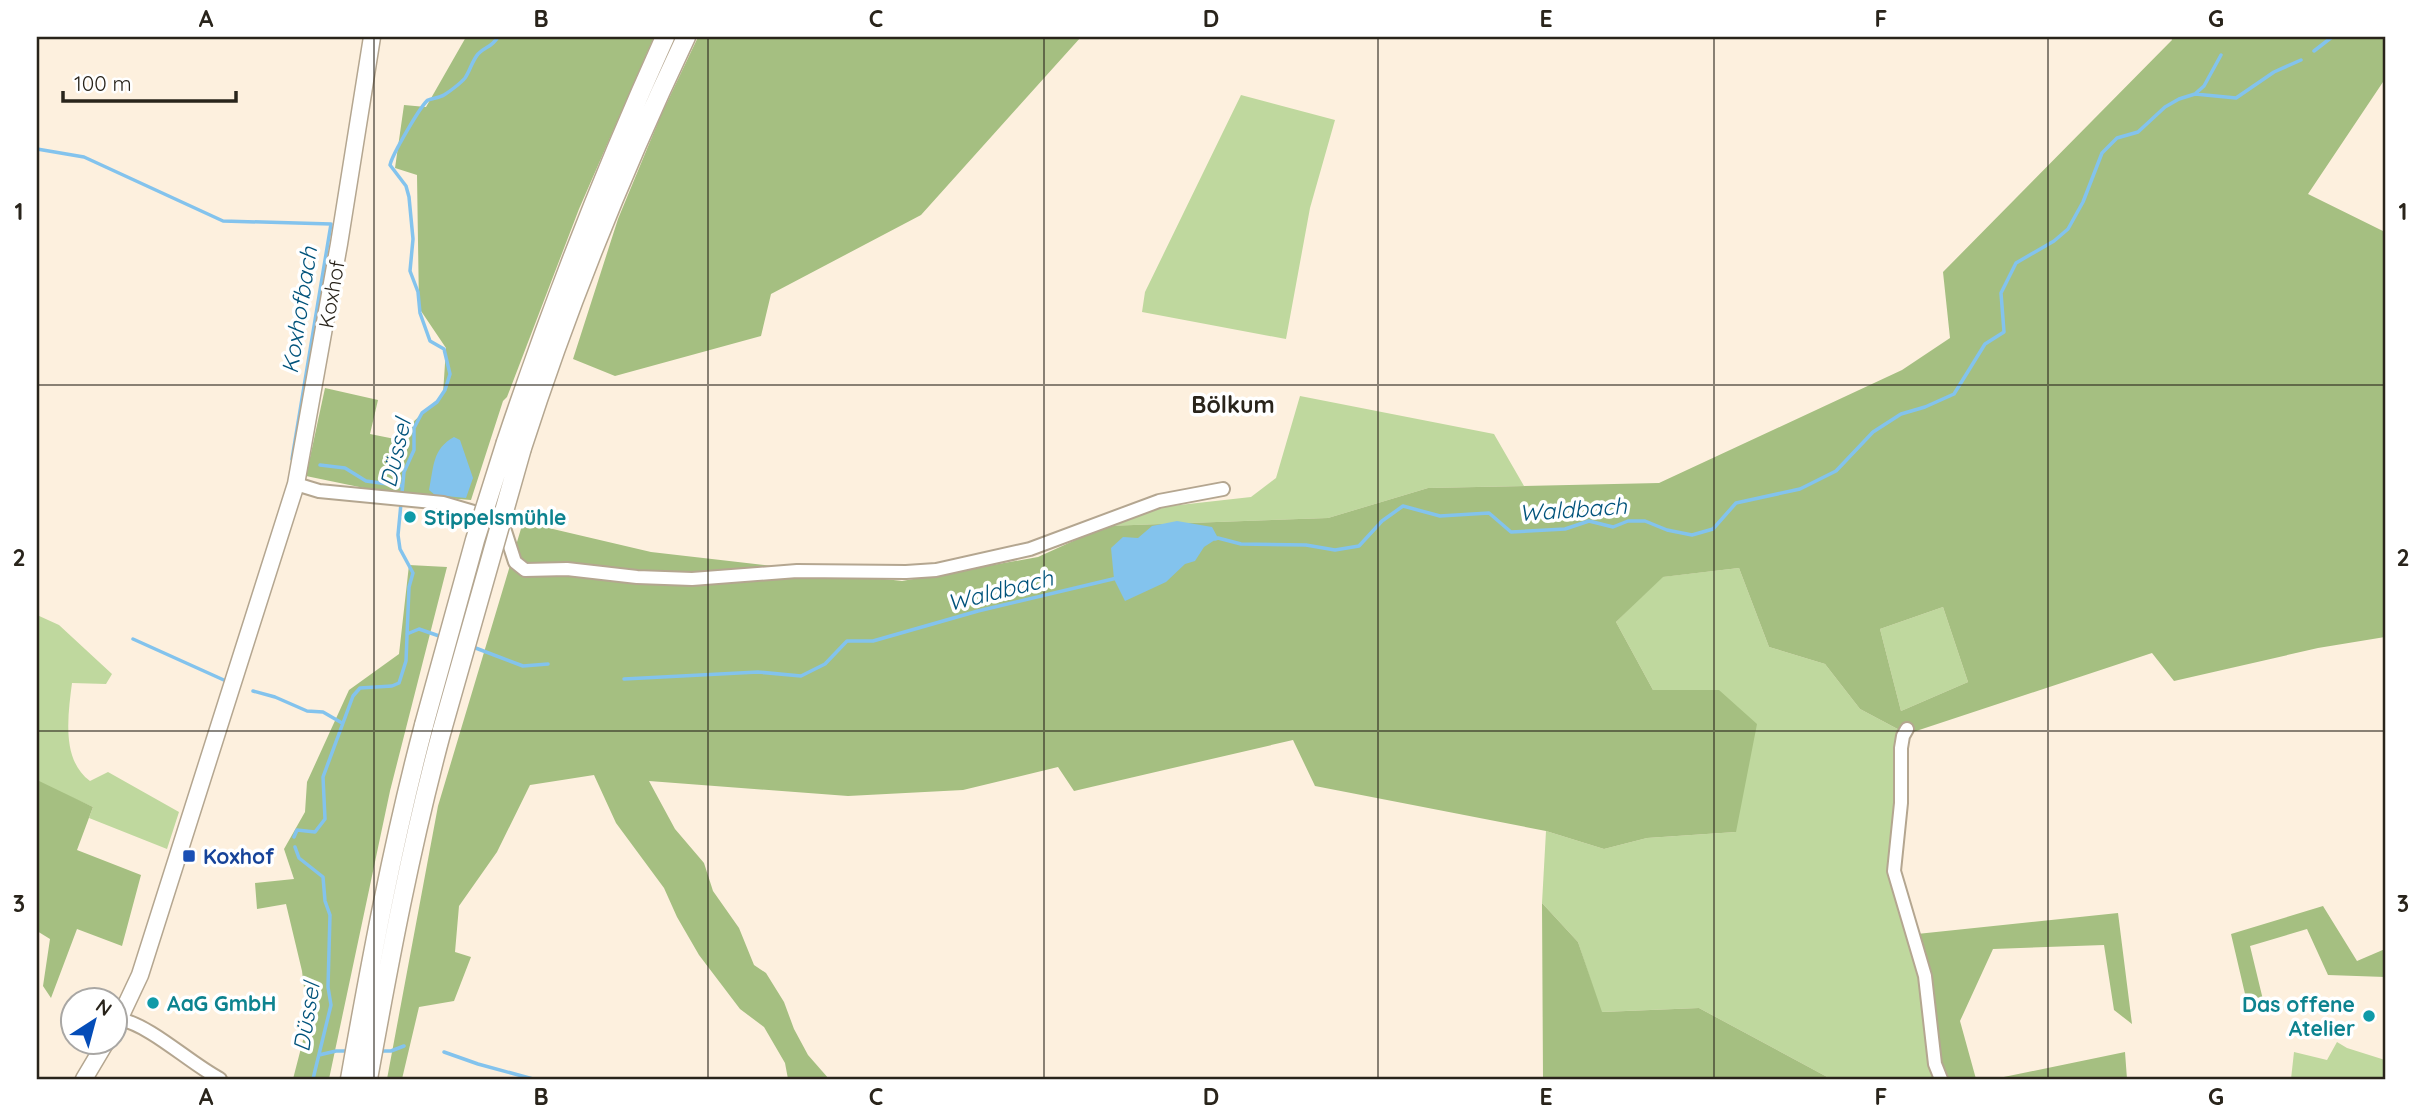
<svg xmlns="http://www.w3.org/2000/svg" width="2422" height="1116" font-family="Quicksand,sans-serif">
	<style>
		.green { fill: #bfd89e }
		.forest { fill: #a5bf81; fill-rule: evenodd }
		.water { fill: #83c3ed }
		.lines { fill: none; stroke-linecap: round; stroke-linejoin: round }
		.stream { stroke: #83c3ed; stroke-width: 3.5 }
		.minor-casing { stroke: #b4a690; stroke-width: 16 }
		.major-casing { stroke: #b4a690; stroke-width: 19 }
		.highway-casing { stroke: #b4a690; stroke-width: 21 }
		.minor { stroke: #fff; stroke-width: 12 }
		.major { stroke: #fff; stroke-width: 16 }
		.highway { stroke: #fff; stroke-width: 18 }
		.highway-bridge-casing { stroke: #b4a690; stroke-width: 21; stroke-linecap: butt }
		.highway-bridge { stroke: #fff; stroke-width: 18 }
		.grid { fill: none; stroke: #29241b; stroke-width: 2; stroke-opacity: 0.55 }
		.culture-dot { fill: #0f9aa8; stroke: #fff; stroke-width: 2.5 }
		.transit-dot { fill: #1a4fb4; stroke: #fff; stroke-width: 2.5 }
		.labels { text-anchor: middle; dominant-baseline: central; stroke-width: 7; stroke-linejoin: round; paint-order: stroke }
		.street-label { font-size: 21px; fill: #29241b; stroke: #fff }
		.culture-label { font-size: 21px; font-weight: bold; fill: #0d838f; stroke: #fff; text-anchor: start }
		.transit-label { font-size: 21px; font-weight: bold; fill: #164399; stroke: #fff; text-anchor: start }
		.water-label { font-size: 23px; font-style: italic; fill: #00537b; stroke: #fff }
		.neighbourhood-label { font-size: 23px; font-weight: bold; fill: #29241b; stroke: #fff }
		.neatline { fill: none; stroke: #29241b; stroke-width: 2.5 }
		.grid-label { font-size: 23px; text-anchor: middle; font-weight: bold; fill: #29241b }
	</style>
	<rect width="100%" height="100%" fill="#fdf0de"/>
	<path class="green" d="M1241 95 1335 120 1310 208 1286 339 1142 312 1145 292Z
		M1300 396 1494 434 1524 486 1428 488 1328 518 1106 526 1108 513 1251 497 1276 478Z
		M1739 568 1769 647 1825 664 1860 709 1907 734 1897 860 1945 1079H1831L1699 1008 1601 1012 1578 942 1542 903 1546 831 1604 849 1647 838 1736 832 1719 690H1653L1616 622 1662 577Z
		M1943 607 1968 682 1901 711 1880 629Z
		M37 615 59 625 112 674 106 684 72 683C68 715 61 760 90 781L108 772 179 812 167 849 89 818 93 807 37 782Z
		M2337 1042 2347 1048 2385 1060V1079H2291L2294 1052 2327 1060Z"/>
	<path class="forest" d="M466 37H654L579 209 507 397 503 401 471 500 393 494 306 476 325 388 378 400 370 434 395 439 443 394 446 348 419 308 417 175 395 168 404 105 426 107Z
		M698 37H1081L921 215 771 294 761 336 615 376 573 359 618 219 661 115Z
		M2171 37H2385V79L2308 194 2385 232V637L2318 648 2174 681 2152 653 1907 734 1860 709 1825 664 1769 647 1739 568 1663 577 1616 622 1653 690H1719L1757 724 1736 832 1647 838 1604 849 1546 831 1315 786 1293 740 1074 791 1058 767 963 790 848 796 649 781 675 829 704 863 713 891 739 928 754 965 766 973 784 1002 794 1029 808 1055 829 1079H788L785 1063 764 1027 740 1009 699 955 677 917 664 888 616 823 594 775 530 785 497 852 459 906 455 952 471 957 454 1001 419 1007 402 1079H387L438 806 523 522 651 552 902 581 1038 557 1106 526 1328 518 1428 488 1659 483 1902 370 1950 338 1943 272 2172 40ZM1943 607 1968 682 1901 711 1880 629Z
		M409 565 447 567 390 791 329 1079H293L308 1021 302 971 286 904 257 909 255 883 294 879 284 849 305 812 307 782 349 690 399 654Z
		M37 780 93 807 77 850 141 875 122 946 77 929 51 998 43 986 50 939 37 931 39 820Z
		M1542 903 1578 942 1602 1012 1699 1008 1831 1079H1543Z
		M2323 906 2357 961 2385 949V977L2328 975 2307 929 2250 946 2265 1008 2249 1011 2231 934Z
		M2118 913 2132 1024 2114 1010 2104 945 1993 949 1960 1021 1976 1079H1945L1938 1060 1917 934Z
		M2125 1052 2127 1079H1994Z"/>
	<path class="water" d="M454 437 460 440 473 478 466 498 435 495 429 490C434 467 432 449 454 437Z
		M1177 521 1212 527 1218 538 1204 547 1195 561 1185 564 1166 582 1125 601 1114 579 1111 548 1123 537 1138 538 1152 526Z"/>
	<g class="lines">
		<path class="stream" d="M2314 51 2332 37
			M2196 93 2204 86 2221 55
			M37 149 84 157 223 221 331 224 292 459
			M320 465 345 468 366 481 402 486
			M1215 539 1218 538 1241 544 1306 545 1335 550 1359 546 1382 521 1403 506 1440 516 1489 513 1511 532 1565 529 1589 521 1613 527 1628 521H1645L1667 530 1692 535 1713 529 1736 503 1800 489 1836 471 1873 432 1901 414 1925 407 1954 394 1985 344 2004 332 2001 293 2016 263 2054 241 2068 229 2083 202 2102 153 2117 138 2138 132 2165 107 2179 99 2195 94 2236 98 2274 72 2301 60
			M407 634 419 629 442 637
			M133 639 226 681
			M473 647 523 666 548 664
			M624 679 758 672 801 676 825 664 847 641H873L978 611 1117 578
			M253 691 275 697 307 711 323 712 342 723
			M294 837 297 830 315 832 325 819 323 777 353 696 360 688 392 686 399 683 406 661 409 587 413 573 400 549 398 535 404 472 414 450V428L422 413 437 402 445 390 450 374 444 349 430 341 420 313 418 292 410 271 413 239 409 197 406 186 390 165C392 155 421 105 428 100 433 98 439 98 444 95 449 92 461 83 465 78 470 71 472 61 478 54 486 46 491 48 498 37
			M295 847 299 858 323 877 325 901 330 915 328 987 331 1005 313 1079
			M380 1051H391L404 1046
			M444 1052 478 1064 533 1079
			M319 1055 336 1051H351"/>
		<g class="minor-casing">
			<path id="minor" d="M296 484 319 491 443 503 477 513 493 519 505 531 515 562 525 570 567 569 637 577 692 579 797 571 906 572 936 570 1030 549 1159 501 1223 489
				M1907 729 1903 736 1901 748V803L1894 871 1925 976 1935 1064 1941 1079
				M120 1019C153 1027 188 1062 220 1079"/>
		</g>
		<g class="major-casing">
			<path id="major" d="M116 1026 140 975 296 484 339 244 372 37
				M84 1079 106 1042"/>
		</g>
		<g class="highway-casing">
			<path id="highway" d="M506 442C552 304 605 170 665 37
				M522 448C567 308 623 170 686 37
				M350 1079C371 960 393 842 424 725
				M368 1079C389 962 411 845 442 730"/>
		</g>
		<use href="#minor" class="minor"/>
		<use href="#major" class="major"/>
		<use href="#highway" class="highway"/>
		<g class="highway-bridge-casing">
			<path id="highway-bridge" d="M424 725 475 540 506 442
				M442 730 522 448"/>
		</g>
		<use href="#highway-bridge" class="highway-bridge"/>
	</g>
	<path class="grid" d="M374 37V1079M708 37V1079M1044 37V1079M1378 37V1079M1714 37V1079M2048 37V1079M37 385H2385M37 731H2385"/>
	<g class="culture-dot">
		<circle cx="410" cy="517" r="7"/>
		<circle cx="153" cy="1003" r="7"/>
		<circle cx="2369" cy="1016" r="7"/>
	</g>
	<rect class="transit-dot" x="182" y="849" width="14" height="14" rx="3.5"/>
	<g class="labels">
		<g class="street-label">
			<text transform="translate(331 294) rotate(-80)">Koxhof</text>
		</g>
		<g class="culture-label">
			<text x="424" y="517">Stippelsmühle</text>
			<text x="167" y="1003">AaG GmbH</text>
			<text x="2355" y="1004" text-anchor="end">Das offene<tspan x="2355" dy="24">Atelier</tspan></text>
		</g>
		<g class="transit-label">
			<text x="203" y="856">Koxhof</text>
		</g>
		<g class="water-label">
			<text transform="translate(299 310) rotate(-81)">Koxhofbach</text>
			<text transform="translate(395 453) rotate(-77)">Düssel</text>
			<text transform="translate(1573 509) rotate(-4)">Waldbach</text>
			<text transform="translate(1000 590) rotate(-14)">Waldbach</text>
			<text transform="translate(306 1017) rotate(-81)">Düssel</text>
		</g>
		<g class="neighbourhood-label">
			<text x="1233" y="404">Bölkum</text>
		</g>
	</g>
	<rect width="2422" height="1116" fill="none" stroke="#ffffff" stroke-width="77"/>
	<g transform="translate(94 1021) rotate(36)"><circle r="33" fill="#ffffff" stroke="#a9a7a4" stroke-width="2"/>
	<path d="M0-5L12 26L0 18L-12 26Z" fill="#054db8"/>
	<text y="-10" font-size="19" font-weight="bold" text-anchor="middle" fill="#29241b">N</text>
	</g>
	<path d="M63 91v10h173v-10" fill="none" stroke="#29241b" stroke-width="3.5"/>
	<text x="74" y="91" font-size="21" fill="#29241b" stroke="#ffffff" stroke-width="5" paint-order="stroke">100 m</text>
	<rect x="38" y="38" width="2346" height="1040" class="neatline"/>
	<g class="grid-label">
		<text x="206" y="27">A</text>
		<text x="541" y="27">B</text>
		<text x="876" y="27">C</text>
		<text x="1211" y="27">D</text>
		<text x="1546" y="27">E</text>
		<text x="1881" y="27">F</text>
		<text x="2216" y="27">G</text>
		<text x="19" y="220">1</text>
		<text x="2403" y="220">1</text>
		<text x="19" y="566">2</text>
		<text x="2403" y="566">2</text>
		<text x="19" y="912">3</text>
		<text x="2403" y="912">3</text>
		<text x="206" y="1105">A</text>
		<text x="541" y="1105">B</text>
		<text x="876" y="1105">C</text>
		<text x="1211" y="1105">D</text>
		<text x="1546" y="1105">E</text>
		<text x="1881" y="1105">F</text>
		<text x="2216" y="1105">G</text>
	</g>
</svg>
